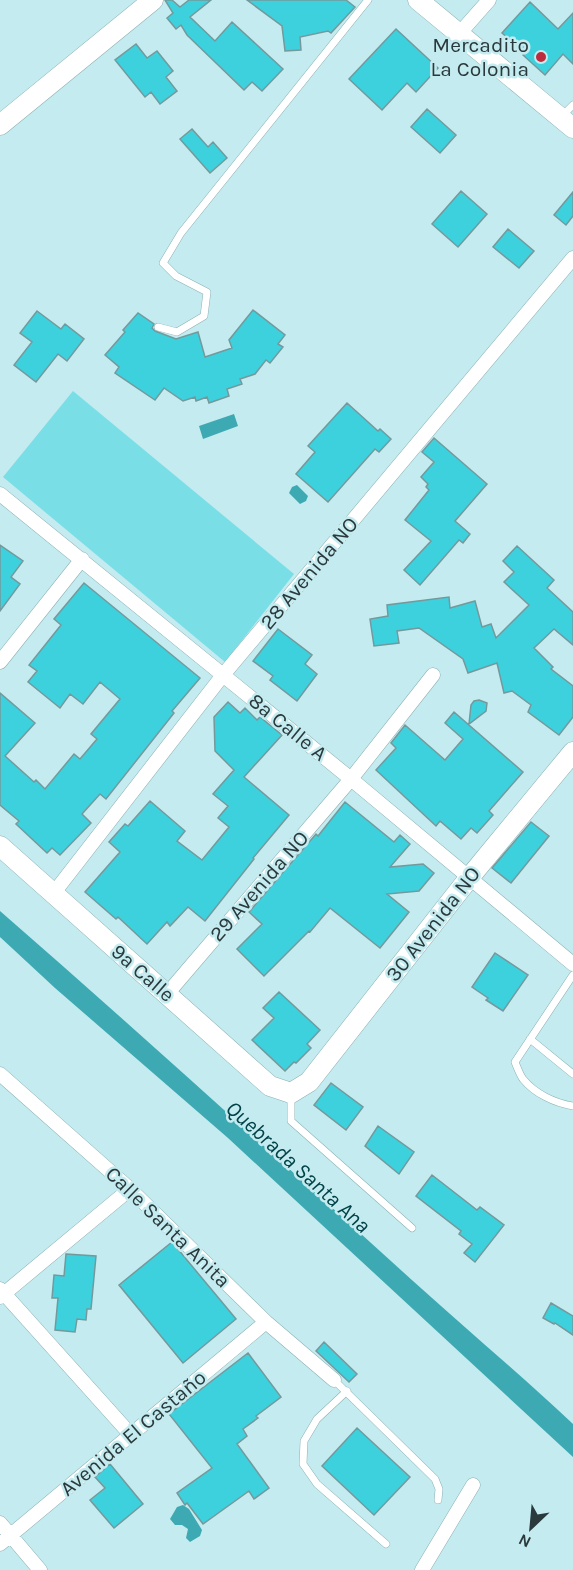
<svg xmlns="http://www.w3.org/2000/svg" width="573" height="1570" font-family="Karla,sans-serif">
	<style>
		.green { fill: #7adee7 }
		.water { fill: #3da9b2 }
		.building { fill: #3dd1de; stroke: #74999c; stroke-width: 1.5 }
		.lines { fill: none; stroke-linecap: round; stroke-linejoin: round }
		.lane-casing { stroke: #8bb1b4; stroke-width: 8 }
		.street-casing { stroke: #8bb1b4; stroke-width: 15 }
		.secondary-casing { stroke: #8bb1b4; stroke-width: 21 }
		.lane { stroke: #fff; stroke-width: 7 }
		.street { stroke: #fff; stroke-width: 14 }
		.secondary { stroke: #fff; stroke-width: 20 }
		.poi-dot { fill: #bd2c3e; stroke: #c4ebef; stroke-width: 2 }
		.labels { text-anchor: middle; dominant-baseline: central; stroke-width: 5; stroke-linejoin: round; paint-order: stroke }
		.poi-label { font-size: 21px; fill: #2a393b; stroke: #c4ebef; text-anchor: end }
		.street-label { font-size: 21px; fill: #2a393b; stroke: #c4ebef }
		.water-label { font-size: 22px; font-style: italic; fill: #004348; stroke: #c4ebef }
	</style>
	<rect width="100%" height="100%" fill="#c4ebef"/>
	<path class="green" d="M73 391 294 574 225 662 3 477Z"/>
	<path class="water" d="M234 414 238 426 203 439 199 426Z
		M297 485 308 496 306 501 300 504 289 493 292 487Z
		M0 911C139 1032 276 1157 413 1281 466 1329 521 1375 573 1424V1457L228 1138 55 988 0 937Z
		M183 1505 189 1509 202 1530 200 1536 190 1542 186 1538 188 1529 182 1525H175L170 1519 177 1507Z"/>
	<path class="building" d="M165 0H172L180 7 189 0H211L190 17 215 41 232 22 283 69 262 91 252 82 244 90 187 35 181 25 176 29 167 18 173 13Z
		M247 0H346L355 7 331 33 328 31 300 37 301 50 285 51 282 26Z
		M530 2 558 29 573 13V64L563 54 545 75 523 55 525 53 502 33Z
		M396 29 438 68 416 92 407 83 382 110 349 79Z
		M136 44 147 58 157 51 173 71 166 77 177 91 160 104 151 92 145 97 115 60Z
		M427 109 456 135 440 153 411 127Z
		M192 129 208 147 213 142 227 158 210 173 180 139Z
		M461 191 487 214 458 247 432 224Z
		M573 192V216L566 225 554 215Z
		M508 229 534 251 519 268 493 247Z
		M253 310 285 335 278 344 283 347 270 363 266 360 255 374 240 379 242 384 227 389 229 396 209 403 207 397 196 401 195 397 183 401 164 388 155 400 115 373 119 367 105 355 125 332 123 330 138 313 154 324 152 328 155 331 176 339 198 332 205 357 232 348 229 340Z
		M37 311 61 329 65 324 84 339 67 361 58 354 36 382 14 365 32 342 20 333Z
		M347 403 378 431 380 429 391 439 379 452 375 449 328 502 296 474 315 452 308 446Z
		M434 438 487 484 455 521 470 534 463 543 459 540 420 585 404 570 431 541 405 520 429 490 426 487 428 484 421 477 434 462 422 452Z
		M0 545 23 561 11 577 20 584 0 611Z
		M517 546 554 580 547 588 573 612V645L554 629 534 648 553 667 551 669 573 686V717L559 735 528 712 531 705 512 691 504 693 497 663 468 673 463 659 419 628 397 631 399 643 374 646 370 619 388 616 387 605 449 597 450 608 475 601 482 627 491 624 496 638 529 605 504 582 514 572 503 561Z
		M84 583 200 678 172 711 174 713 106 799 100 794 82 814 91 823 60 855 52 848 47 853 16 824 19 821 0 805V693L35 723 5 756 34 782 36 780 45 789 74 754 80 759 97 739 91 734 120 699 100 682 83 704 70 694 60 708 28 682 37 671 29 665 61 625 54 619Z
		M278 629 312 655 305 664 317 674 297 701 270 680 273 676 253 661Z
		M479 700 487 703 486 711 469 724 471 705 474 701Z
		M228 702 240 713 245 708 257 720 260 717 282 735 244 777 289 815 253 858 254 859 205 921 188 907 170 926 167 922 147 944 118 917 116 919 85 892 120 852 109 842 125 824 128 826 150 801 185 831 177 841 202 860 229 827 218 818 228 806 213 794 234 770 215 751 214 717Z
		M454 712 523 772 489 811 493 815 477 833 471 828 461 839 440 821 436 826 376 770 396 748 391 743 405 725 445 760 463 739 445 723Z
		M345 802 394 842 400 835 410 844 390 867 423 864 434 873 419 891 387 894 409 912 380 948 330 908 310 932 309 931 264 976 237 949 262 924 249 912 316 834 318 836Z
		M531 822 549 836 511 883 492 868Z
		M495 953 528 975 503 1011 486 1000 488 998 472 987Z
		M279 992 320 1030 307 1044 311 1048 296 1063 294 1062 285 1071 252 1040 274 1018 263 1008Z
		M331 1083 363 1107 346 1130 314 1105Z
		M378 1126 414 1152 399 1174 365 1146Z
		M432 1175 477 1210 480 1207 504 1225 475 1262 464 1253 472 1244 459 1234 461 1231 416 1196Z
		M172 1242 236 1319 183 1363 119 1285Z
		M66 1254 96 1256 91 1309H87L86 1320 77 1319 75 1332 55 1330 58 1298H52L54 1275 64 1276Z
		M551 1303 573 1316V1335L555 1323 554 1324 543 1318Z
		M324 1342 357 1374 349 1382 316 1351Z
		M248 1353 281 1397 256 1416 258 1418 243 1429 247 1436 237 1444 269 1488 254 1499 249 1491 203 1524 187 1503 185 1505 177 1493 212 1468 169 1414Z
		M357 1428 410 1477 374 1515 322 1466Z
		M110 1464 143 1504 114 1528 90 1500 105 1488 95 1477Z"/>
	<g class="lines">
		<g class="lane-casing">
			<path id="lane" d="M562 116 573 105
				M158 327 177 332 204 316 207 292 176 276 163 263 181 233 368 0
				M573 975 515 1062C517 1067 520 1075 523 1079 535 1094 555 1103 573 1106
				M530 1039 573 1074
				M291 1093V1121L412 1228
				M334 1380 435 1479 439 1489 438 1500
				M347 1391 317 1419 304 1441 303 1464 317 1484 386 1544"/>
		</g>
		<g class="street-casing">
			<path id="street" d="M459 34 489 0
				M0 494 351 779 573 964
				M0 662 82 559
				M53 894 223 675 573 258
				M167 994 351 779 433 675
				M0 1074 130 1189 266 1322 334 1380
				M0 1289 131 1435
				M0 1297 130 1189
				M0 1523 40 1570
				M0 1544 266 1322
				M422 1570 473 1485"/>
		</g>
		<g class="secondary-casing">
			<path id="secondary" d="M418 0 573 128
				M0 125 153 0
				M0 846 270 1086 291 1093 309 1082 469 878 573 752"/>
		</g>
		<use href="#lane" class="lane"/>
		<use href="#street" class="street"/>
		<use href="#secondary" class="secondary"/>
	</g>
	<circle class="poi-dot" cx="541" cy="57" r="6"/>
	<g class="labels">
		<g class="poi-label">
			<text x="529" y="45">Mercadito<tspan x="529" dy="24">La Colonia</tspan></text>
		</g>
		<g class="street-label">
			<text transform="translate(309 573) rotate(-50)">28 Avenida NO</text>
			<text transform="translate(288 727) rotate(39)">8a Calle A</text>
			<text transform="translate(259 886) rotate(-49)">29 Avenida NO</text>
			<text transform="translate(433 924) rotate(-52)">30 Avenida NO</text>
			<text transform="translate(143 973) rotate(41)">9a Calle</text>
			<text transform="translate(168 1227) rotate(44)">Calle Santa Anita</text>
			<text transform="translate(133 1433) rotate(-40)">Avenida El Castaño</text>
		</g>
		<g class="water-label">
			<text transform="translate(298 1167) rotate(42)">Quebrada Santa Ana</text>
		</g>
	</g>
	<g transform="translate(531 1528) rotate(206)" stroke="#c4ebef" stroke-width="4.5" paint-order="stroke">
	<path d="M0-4.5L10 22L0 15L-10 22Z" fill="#2a393b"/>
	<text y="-9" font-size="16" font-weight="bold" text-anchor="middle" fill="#2a393b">N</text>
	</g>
</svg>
